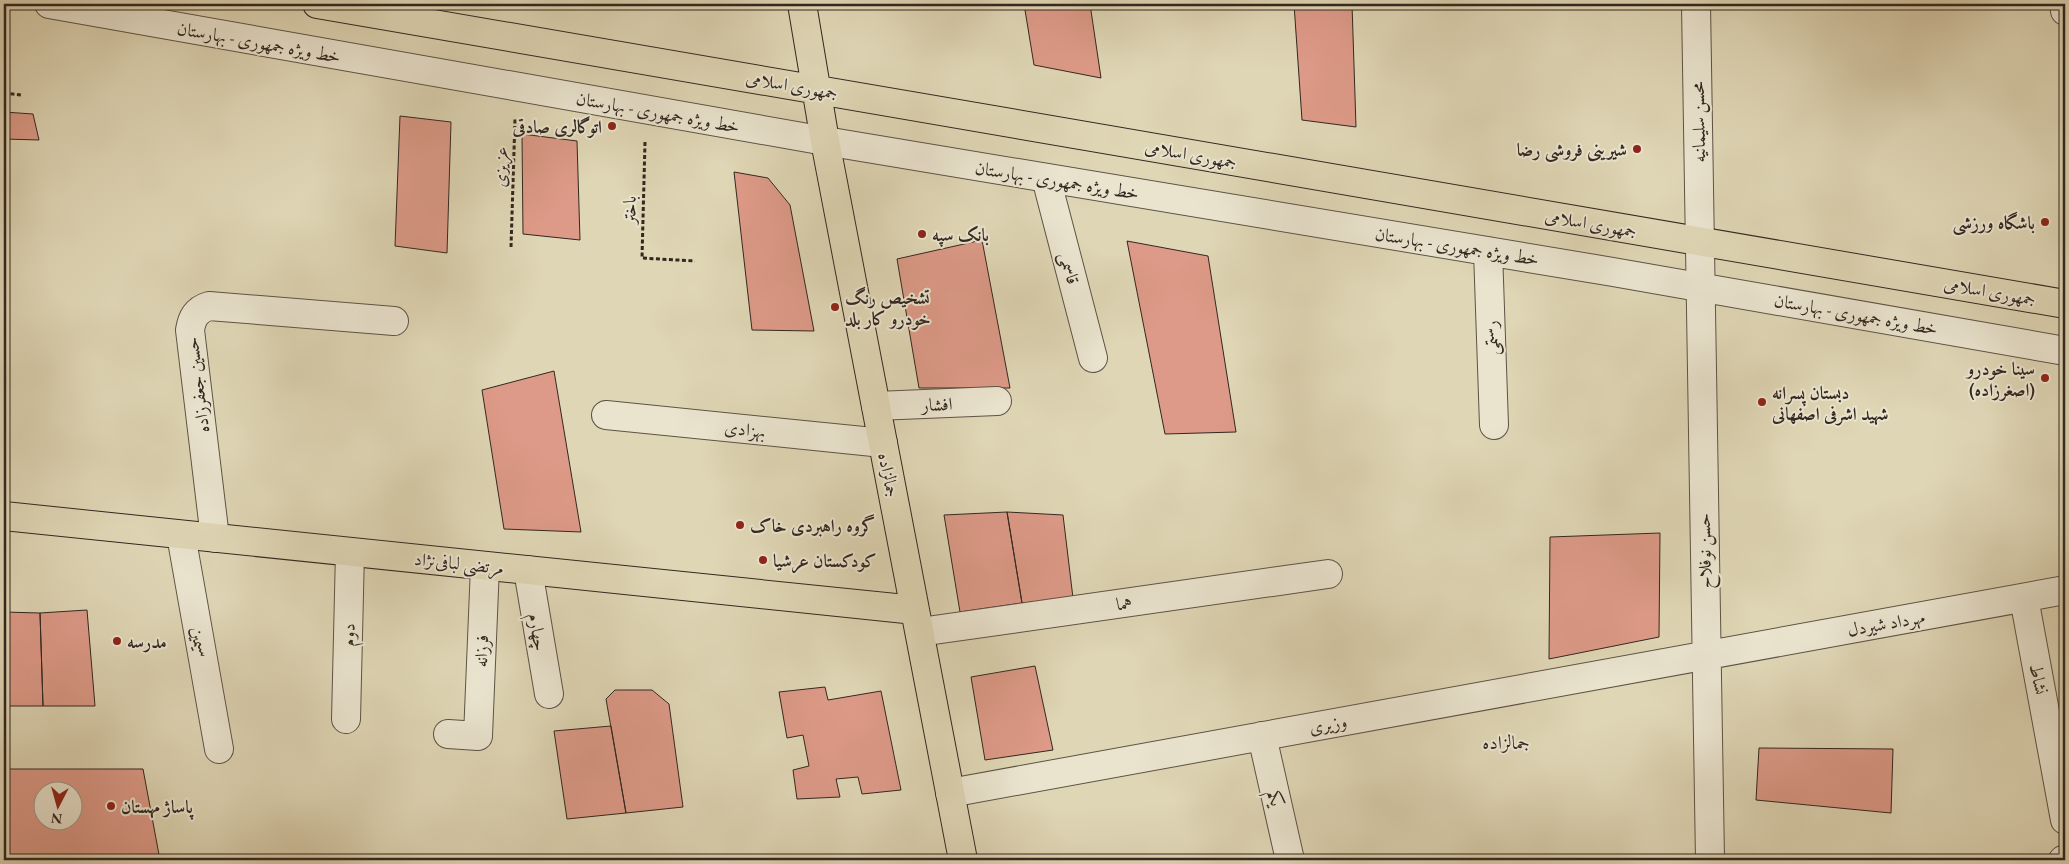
<svg xmlns="http://www.w3.org/2000/svg" width="2069" height="864" font-family="'EB Garamond',Amiri,serif">
	<style>
		.building { fill: #dd9a88; stroke: #322720; fill-rule: evenodd }
		.lines { fill: none; stroke-linecap: round; stroke-linejoin: round }
		.minor-casing { stroke: #5d5345; stroke-width: 30 }
		.major-casing { stroke: #322720; stroke-width: 30 }
		.path { stroke: #322720; stroke-width: 3; stroke-dasharray: 4 2.5; stroke-linecap: butt }
		.minor { stroke: #eae4cf; stroke-width: 28 }
		.major { stroke: #dfd6b5; stroke-width: 28 }
		.poi-dot { fill: #8f2418; stroke: #eae4cf; stroke-width: 2 }
		.labels { text-anchor: middle; dominant-baseline: central; stroke-width: 4; stroke-linejoin: round; paint-order: stroke }
		.street-label { font-size: 18px; fill: #322720; stroke: #eae4cf }
		.poi-label { font-size: 18px; font-weight: bold; fill: #322720; stroke: #eae4cf; text-anchor: start }
		.neighbourhood-label { font-size: 19px; fill: #322720; stroke: #eae4cf }
	</style>
	<rect width="100%" height="100%" fill="#dfd6b5"/>
	<filter id="stains"><feTurbulence type="fractalNoise" baseFrequency=".004" numOctaves="4"/><feColorMatrix values="0 0 0 0 .2 0 0 0 0 .09 0 0 0 0 .02 0 0 0 .5 -.17"/></filter>
	<radialGradient id="worn" r=".72"><stop offset=".6" stop-color="#630" stop-opacity="0"/><stop offset="1" stop-color="#630" stop-opacity=".3"/></radialGradient>
	<path class="building" d="M1024 4H1090L1101 78 1034 65Z
		M1294 4H1352L1356 127 1302 120Z
		M1602 4H1655V8Z
		M4 112 33 114 39 140 4 139Z
		M400 116 451 122 447 253 395 246Z
		M522 134 577 141 580 240 523 234Z
		M734 172 768 178 790 205 814 331 752 330Z
		M982 240 1010 388H919L897 259Z
		M1127 241 1208 256 1236 432 1165 434Z
		M554 371 581 532 504 529 482 390Z
		M1007 512 1022 603 960 612 944 515Z
		M1007 512 1063 515 1073 598 1022 603Z
		M1660 533 1659 637 1549 659 1550 537Z
		M87 610 95 706H43L40 613Z
		M4 612 40 613 43 706H4Z
		M1035 666 1053 750 985 760 971 677Z
		M825 687 828 700 881 691 901 790 862 794 858 777 836 779 840 797 797 799 793 770 809 766 803 735 787 738 779 692Z
		M615 690H652L669 704 683 807 626 813 606 699Z
		M611 726 626 813 567 819 554 731Z
		M1759 748 1893 749 1891 813 1756 800Z
		M4 769H143L160 860H4ZM42 792H72V822H42Z
		M1107 856V860H1082Z"/>
	<g class="lines">
		<g class="minor-casing">
			<path id="minor" d="M49 4 825 141 1613 272 2065 351
				M1696 4 1710 860
				M2064 4 2065 11
				M1046 178 1093 358
				M1488 251 1494 425
				M876 406 997 401
				M606 415 883 443
				M181 535 219 749
				M215 538 190 330C192 318 196 310 209 306L394 321
				M528 570 549 694
				M2024 598 2065 820
				M920 632 1328 574
				M346 719 350 552
				M448 734 478 736 485 566
				M1262 736 1290 860
				M950 793 2065 590
				M2063 860H2065"/>
		</g>
		<g class="major-casing">
			<path id="major" d="M317 4 2065 304
				M802 4 825 141 963 860
				M4 516 915 610"/>
		</g>
		<path class="path" d="M4 93 21 95
			M645 142 642 258 695 261
			M511 247 515 119"/>
		<use href="#minor" class="minor"/>
		<use href="#major" class="major"/>
	</g>
	<g class="poi-dot">
		<circle cx="612" cy="126" r="5"/>
		<circle cx="1637" cy="149" r="5"/>
		<circle cx="2045" cy="222" r="5"/>
		<circle cx="922" cy="234" r="5"/>
		<circle cx="835" cy="307" r="5"/>
		<circle cx="2045" cy="378" r="5"/>
		<circle cx="1762" cy="402" r="5"/>
		<circle cx="740" cy="525" r="5"/>
		<circle cx="763" cy="560" r="5"/>
		<circle cx="117" cy="641" r="5"/>
		<circle cx="111" cy="806" r="5"/>
	</g>
	<g class="labels">
		<g class="street-label">
			<text transform="translate(259 42) rotate(10)">خط ویژه جمهوری - بهارستان</text>
			<text transform="translate(792 85) rotate(10)">جمهوری اسلامی</text>
			<text transform="translate(658 112) rotate(10)">خط ویژه جمهوری - بهارستان</text>
			<text transform="translate(1698 122) rotate(-91)">محسن سلیمانیه</text>
			<text transform="translate(1191 154) rotate(10)">جمهوری اسلامی</text>
			<text transform="translate(500 167) rotate(-88)">عزیزی</text>
			<text transform="translate(1057 180) rotate(9)">خط ویژه جمهوری - بهارستان</text>
			<text transform="translate(629 210) rotate(-89)">باختر</text>
			<text transform="translate(1591 223) rotate(10)">جمهوری اسلامی</text>
			<text transform="translate(1457 246) rotate(9)">خط ویژه جمهوری - بهارستان</text>
			<text transform="translate(1070 268) rotate(75)">قاسمی</text>
			<text transform="translate(1990 291) rotate(10)">جمهوری اسلامی</text>
			<text transform="translate(1856 314) rotate(10)">خط ویژه جمهوری - بهارستان</text>
			<text transform="translate(1491 338) rotate(-92)">رستمی</text>
			<text transform="translate(197 385) rotate(-97)">حسین جعفرزاده</text>
			<text transform="translate(937 404) rotate(-2)">افشار</text>
			<text transform="translate(745 429) rotate(6)">بهزادی</text>
			<text transform="translate(889 475) rotate(79)">جمالزاده</text>
			<text transform="translate(1704 551) rotate(-91)">حسن نوفلاح</text>
			<text transform="translate(459 563) rotate(6)">مرتضی لبافی‌نژاد</text>
			<text transform="translate(1124 603) rotate(-8)">هما</text>
			<text transform="translate(1886 623) rotate(-10)">مهرداد شیردل</text>
			<text transform="translate(538 632) rotate(80)">چهارم</text>
			<text transform="translate(348 635) rotate(-89)">دوم</text>
			<text transform="translate(200 642) rotate(80)">سیمین</text>
			<text transform="translate(481 651) rotate(-88)">فرزانه</text>
			<text transform="translate(2039 679) rotate(79)">نشاط</text>
			<text transform="translate(1328 724) rotate(-10)">وزیری</text>
			<text transform="translate(1276 798) rotate(77)">یکم</text>
		</g>
		<g class="poi-label">
			<text x="602" y="126" text-anchor="end">اتوگالری صادقی</text>
			<text x="1627" y="149" text-anchor="end">شیرینی فروشی رضا</text>
			<text x="2035" y="222" text-anchor="end">باشگاه ورزشی</text>
			<text x="932" y="234">بانک سپه</text>
			<text x="845" y="297">تشخیص رنگ<tspan x="845" dy="21">خودرو کار بلد</tspan></text>
			<text x="2035" y="368" text-anchor="end">سینا خودرو<tspan x="2035" dy="21">(اصغرزاده)</tspan></text>
			<text x="1772" y="392">دبستان پسرانه<tspan x="1772" dy="21">شهید اشرفی اصفهانی</tspan></text>
			<text x="750" y="525">گروه راهبردی خاک</text>
			<text x="773" y="560">کودکستان عرشیا</text>
			<text x="127" y="641">مدرسه</text>
			<text x="121" y="806">پاساژ مهستان</text>
		</g>
		<g class="neighbourhood-label">
			<text x="1506" y="742">جمالزاده</text>
		</g>
	</g>
	<rect width="2069" height="864" fill="none" stroke="#dfd6b5" stroke-width="20"/>
	<rect x="5" y="5" width="2059" height="854" fill="none" stroke="#322720" stroke-width="2.5"/>
	<rect x="10" y="10" width="2049" height="844" fill="none" stroke="#322720"/>
	<g transform="translate(58 806) rotate(186)"><circle r="24" fill="#eae4cf" stroke="#a09889"/>
	<path d="M0-4L9 19L0 12L-9 19Z" fill="#8f2418"/>
	<text y="-8" font-size="14" font-weight="bold" text-anchor="middle" fill="#322720">N</text>
	</g>
	<rect width="100%" height="100%" filter="url(#stains)"/>
	<rect width="100%" height="100%" fill="url(#worn)"/>
</svg>
